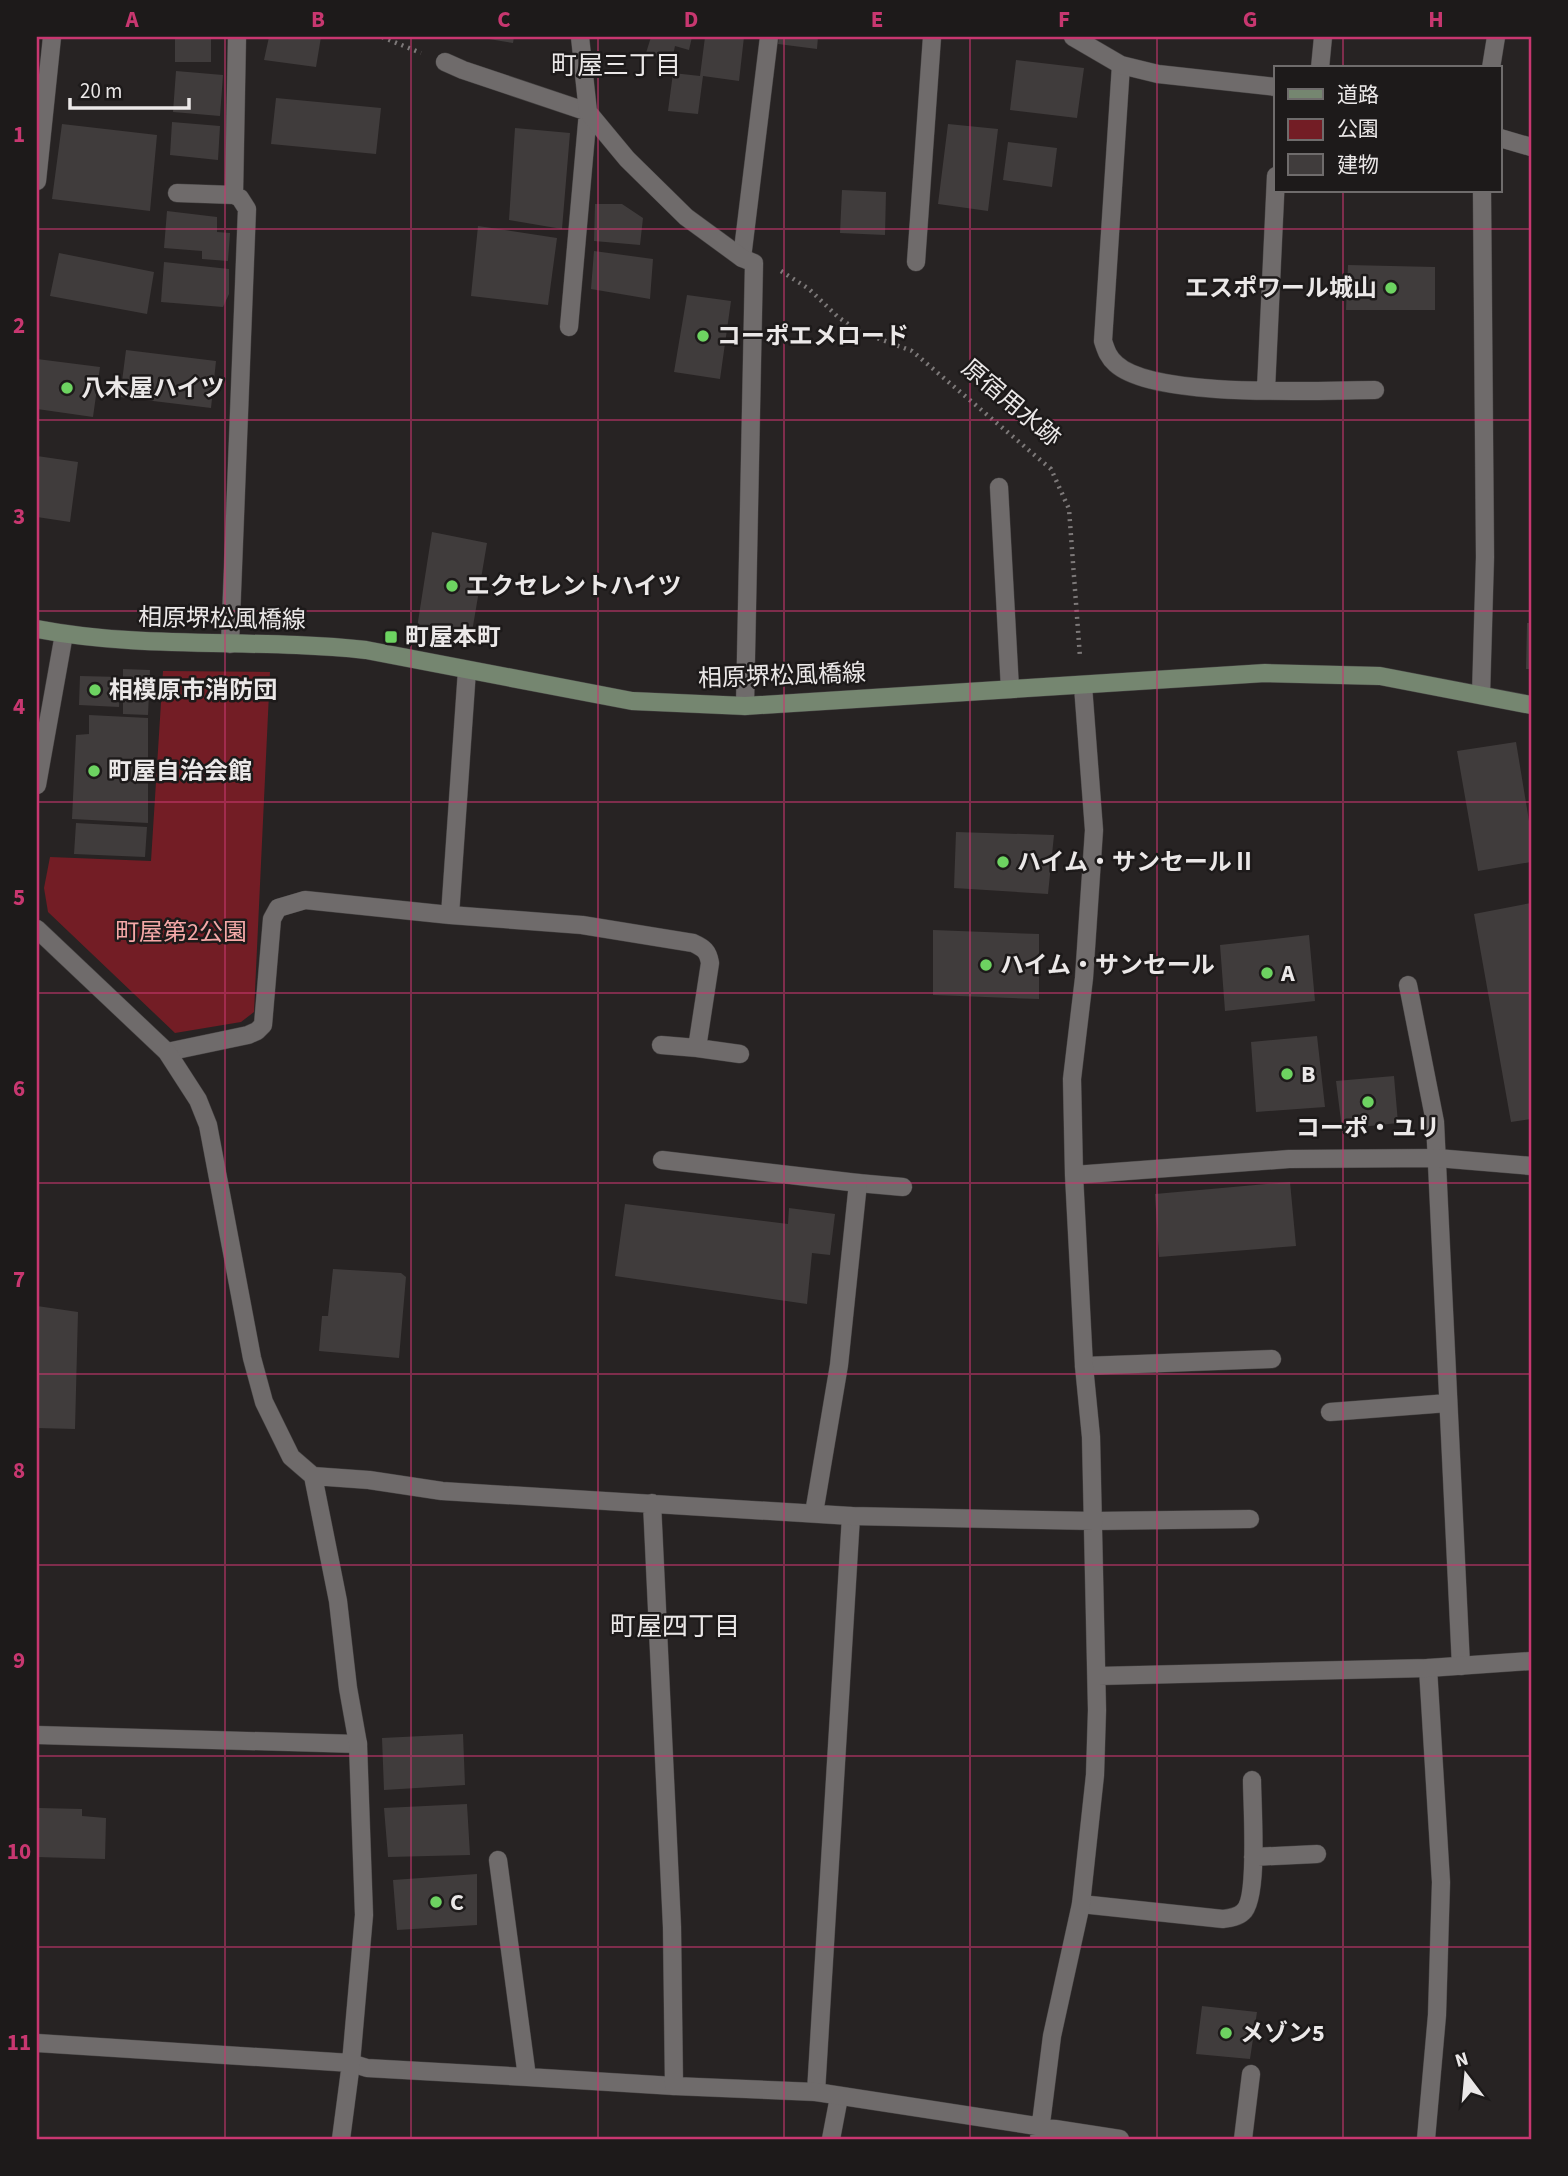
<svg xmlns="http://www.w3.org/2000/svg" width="1568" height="2176" font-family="'Source Sans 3','Noto Sans JP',sans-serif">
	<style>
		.green { fill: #731d25 }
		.building { fill: #403c3c }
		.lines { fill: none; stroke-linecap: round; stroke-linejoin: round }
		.lane-casing { stroke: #454242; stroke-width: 19 }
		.street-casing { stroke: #454242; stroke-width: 19 }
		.secondary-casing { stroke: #454242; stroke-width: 19 }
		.path { stroke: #7d7979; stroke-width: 4.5; stroke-dasharray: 2 5; stroke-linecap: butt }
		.lane { stroke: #6f6b6b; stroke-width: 18 }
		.street { stroke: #6f6b6b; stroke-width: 18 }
		.secondary { stroke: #758670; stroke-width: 18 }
		.grid { fill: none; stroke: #c83770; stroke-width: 2; stroke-opacity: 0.55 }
		.poi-dot { fill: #6dd361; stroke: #1d1a1a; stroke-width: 2.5 }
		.labels { text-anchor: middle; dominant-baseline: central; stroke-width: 5; stroke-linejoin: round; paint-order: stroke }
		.poi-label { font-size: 24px; font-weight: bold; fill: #ebe8e8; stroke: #1d1a1a; text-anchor: start }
		.street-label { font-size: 24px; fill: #ebe8e8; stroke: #1d1a1a }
		.park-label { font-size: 24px; fill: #f5a9a8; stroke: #1d1a1a }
		.neighbourhood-label { font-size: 26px; fill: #ebe8e8; stroke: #1d1a1a }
		.neatline { fill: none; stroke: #c83770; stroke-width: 2.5 }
		.grid-label { font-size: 23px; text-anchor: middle; font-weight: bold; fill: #c83770 }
	</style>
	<rect width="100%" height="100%" fill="#272323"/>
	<path class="green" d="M163 671 270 672 254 1012 241 1022 175 1033 48 912 44 888 50 857 151 861Z"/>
	<path class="building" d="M175 37H211V62H175Z
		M269 37H321L316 67 264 60Z
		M477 37H514L513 43Z
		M651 37H692L689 50 675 46 672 60 646 53Z
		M705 37H744L739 81 703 76 698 114 668 111 673 73 700 76Z
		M779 37H818L817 49 778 44Z
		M1016 60 1084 68 1077 118 1010 110Z
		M176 71 223 75 220 116 173 112Z
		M276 98 381 108 376 154 271 144Z
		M172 122 220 126 218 160 170 155Z
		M62 124 157 135 150 211 52 199Z
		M948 124 998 129 988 211 938 204Z
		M515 128 570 133 562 229 509 220Z
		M1008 142 1057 148 1052 187 1003 180Z
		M842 190 886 192 885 235 840 233Z
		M595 204H622L643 218 640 245 594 241Z
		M167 211 217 217V232L230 233 228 261 202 259V251L164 248Z
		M478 226 557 238 548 305 471 296Z
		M594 251 653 259 650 299 591 289Z
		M59 253 154 272 147 314 50 296Z
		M164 262 229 269V294L223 307 161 302Z
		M1348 265 1435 267V310H1346Z
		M687 295 731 301 720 379 674 372Z
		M126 350 216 361 211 408 120 397Z
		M37 359 100 367 93 417 37 409Z
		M37 456 78 462 70 522 37 517Z
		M432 532 487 543 471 638 417 628Z
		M1527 623H1531V669H1526Z
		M123 669 150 670 148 715 123 714Z
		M80 676 120 677 119 707 79 705Z
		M89 715 148 718V823L72 819 76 735 89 734Z
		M1516 742 1531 833V862L1478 871 1457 751Z
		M76 823 147 827 145 857 74 854Z
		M956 832 1054 835 1048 894 954 888Z
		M1531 903V1119L1511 1122 1474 914Z
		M933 930 1039 934V999L933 995Z
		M1309 935 1315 1001 1225 1011 1220 945Z
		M1317 1036 1325 1107 1256 1112 1251 1042Z
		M1394 1076 1398 1123 1342 1129 1336 1081Z
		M1290 1182 1296 1246 1159 1257 1155 1194Z
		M625 1204 788 1224 789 1208 835 1214 830 1255 812 1253 807 1304 615 1276Z
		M333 1269 401 1273 406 1277 399 1358 319 1351 322 1316H328Z
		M37 1306 78 1312 75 1429 37 1428Z
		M463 1734 465 1785 384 1790 382 1738Z
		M467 1804 470 1855 388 1857 384 1808Z
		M39 1808 82 1809V1816L106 1818 105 1859 37 1857Z
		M477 1874V1925L397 1930 393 1880Z
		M1202 2006 1257 2012 1250 2059 1196 2054Z"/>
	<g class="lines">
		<g class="lane-casing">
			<path id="lane" d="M445 62 463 70 588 112 569 327
				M1121 65 1103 341C1106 350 1108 357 1116 364 1154 399 1320 390 1375 390
				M1320 68 1323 37
				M37 181 52 37
				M177 193 234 195
				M742 258 769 37
				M916 262 932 37
				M1266 389 1276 176
				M999 487 1010 689
				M230 644 247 209 240 198 234 195 237 37
				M450 915 582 925 693 943C704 948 708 951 710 963L697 1048 740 1054
				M1408 985 1435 1122 1461 1666
				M661 1045 697 1048
				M167 1052 248 1035 257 1031 263 1025 272 919 278 908 305 900 450 915 467 670
				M858 1183 903 1187
				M1084 1366 1272 1359
				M1330 1412 1448 1403
				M1094 1521 1250 1519
				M37 1735 358 1744
				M1253 1857 1317 1854
				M498 1860 527 2077 674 2086
				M1081 1904 1223 1919C1230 1918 1238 1917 1243 1912 1259 1899 1252 1804 1252 1780
				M351 2063 367 2068 527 2077
				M816 2092 851 1516
				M831 2139 839 2097
				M1243 2139 1251 2074
				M1426 2139 1437 2015 1441 1882 1428 1668"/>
		</g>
		<g class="street-casing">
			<path id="street" d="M580 37 588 112 627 159 686 217 742 258 754 263 745 706
				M1073 37 1121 65 1158 74 1276 87
				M1491 68 1496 37
				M1500 138 1531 147
				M1481 695 1485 557 1482 191
				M37 785 64 634
				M37 929 167 1052 198 1100 208 1125 252 1358 264 1402 291 1457 313 1476 338 1601 348 1688 358 1744 364 1915 351 2063 341 2139
				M662 1160 858 1183 839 1365 814 1513
				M1074 1175 1289 1159 1437 1158 1531 1166
				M313 1476 369 1480 442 1491 851 1516 1094 1521
				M652 1503 672 1927 674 2086 816 2092 1120 2139
				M1098 1676 1428 1668 1531 1661
				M37 2043 351 2063
				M1039 2139 1052 2036 1081 1904 1095 1775 1097 1710 1091 1437 1084 1366 1074 1175 1072 1079 1084 978 1094 830 1083 686"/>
		</g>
		<g class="secondary-casing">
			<path id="secondary" d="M37 629C146 650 257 638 366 650L632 701 745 706 1265 673 1380 676 1531 705"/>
		</g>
		<path class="path" d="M382 37 421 53
			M781 271 809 289 838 317 858 331 912 351 1051 469 1069 509 1080 657"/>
		<use href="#lane" class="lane"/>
		<use href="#street" class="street"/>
		<use href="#secondary" class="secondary"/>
	</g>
	<path class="grid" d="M225 37V2139M411 37V2139M598 37V2139M784 37V2139M970 37V2139M1157 37V2139M1343 37V68M1343 191V2139M37 229H1531M37 420H1531M37 611H1531M37 802H1531M37 993H1531M37 1183H1531M37 1374H1531M37 1565H1531M37 1756H1531M37 1947H1531"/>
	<g class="poi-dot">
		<circle cx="1391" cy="288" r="7"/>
		<circle cx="703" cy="336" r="7"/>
		<circle cx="67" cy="388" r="7"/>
		<circle cx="452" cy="586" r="7"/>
		<rect x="384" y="630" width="14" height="14" rx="3.5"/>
		<circle cx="95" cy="690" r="7"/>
		<circle cx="94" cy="771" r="7"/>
		<circle cx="1003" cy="862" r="7"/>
		<circle cx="986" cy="965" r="7"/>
		<circle cx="1267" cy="973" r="7"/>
		<circle cx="1287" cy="1074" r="7"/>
		<circle cx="1368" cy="1102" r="7"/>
		<circle cx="436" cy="1902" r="7"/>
		<circle cx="1226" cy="2033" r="7"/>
	</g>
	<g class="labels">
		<g class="poi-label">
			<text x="1377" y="288" text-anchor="end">エスポワール城山</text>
			<text x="717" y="336">コーポエメロード</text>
			<text x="81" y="388">八木屋ハイツ</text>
			<text x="466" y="586">エクセレントハイツ</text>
			<text x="405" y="637">町屋本町</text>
			<text x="109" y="690">相模原市消防団</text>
			<text x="108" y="771">町屋自治会館</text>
			<text x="1017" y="862">ハイム・サンセールⅡ</text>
			<text x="1000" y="965">ハイム・サンセール</text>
			<text x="1281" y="973">A</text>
			<text x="1301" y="1074">B</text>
			<text x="1368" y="1128" text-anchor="middle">コーポ・ユリ</text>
			<text x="450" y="1902">C</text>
			<text x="1240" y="2033">メゾン5</text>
		</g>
		<g class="street-label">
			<text transform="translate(1011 403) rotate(40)">原宿用水跡</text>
			<text transform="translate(222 619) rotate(1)">相原堺松風橋線</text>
			<text transform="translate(782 676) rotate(-2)">相原堺松風橋線</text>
		</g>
		<g class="park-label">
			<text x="181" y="932">町屋第2公園</text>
		</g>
		<g class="neighbourhood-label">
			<text x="616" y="65">町屋三丁目</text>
			<text x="675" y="1626">町屋四丁目</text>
		</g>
	</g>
	<rect width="1568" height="2176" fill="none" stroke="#1d1a1a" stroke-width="77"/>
	<rect x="1274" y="66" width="228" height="126" fill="#1d1a1a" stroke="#6f6c6c" stroke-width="2"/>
	<rect x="1288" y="89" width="35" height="10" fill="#758670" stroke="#6f6c6c" stroke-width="2"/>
	<text x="1337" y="102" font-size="21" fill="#ebe8e8">道路</text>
	<rect x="1288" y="119" width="35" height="21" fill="#731d25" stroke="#6f6c6c" stroke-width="2"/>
	<text x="1337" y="136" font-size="21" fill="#ebe8e8">公園</text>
	<rect x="1288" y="154" width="35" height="21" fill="#403c3c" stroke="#6f6c6c" stroke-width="2"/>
	<text x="1337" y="172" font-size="21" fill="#ebe8e8">建物</text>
	<g transform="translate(1466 2075) rotate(344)" stroke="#1d1a1a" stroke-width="5" paint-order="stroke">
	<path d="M0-5L12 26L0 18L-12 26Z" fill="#ebe8e8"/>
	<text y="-10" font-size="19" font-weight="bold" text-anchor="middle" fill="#ebe8e8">N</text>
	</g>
	<path d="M70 98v10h119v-10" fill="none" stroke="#ebe8e8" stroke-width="3.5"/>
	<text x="80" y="98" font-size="21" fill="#ebe8e8" stroke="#1d1a1a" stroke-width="5" paint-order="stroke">20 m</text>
	<rect x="38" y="38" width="1492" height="2100" class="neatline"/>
	<g class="grid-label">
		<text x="132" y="27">A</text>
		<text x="318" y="27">B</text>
		<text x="504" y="27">C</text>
		<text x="691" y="27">D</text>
		<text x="877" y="27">E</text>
		<text x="1064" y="27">F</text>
		<text x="1250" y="27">G</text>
		<text x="1436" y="27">H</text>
		<text x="19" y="142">1</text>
		<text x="19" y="333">2</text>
		<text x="19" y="524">3</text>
		<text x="19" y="714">4</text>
		<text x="19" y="905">5</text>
		<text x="19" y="1096">6</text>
		<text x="19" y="1287">7</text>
		<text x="19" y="1478">8</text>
		<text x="19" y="1668">9</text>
		<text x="19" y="1859">10</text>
		<text x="19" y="2050">11</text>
	</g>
</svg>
